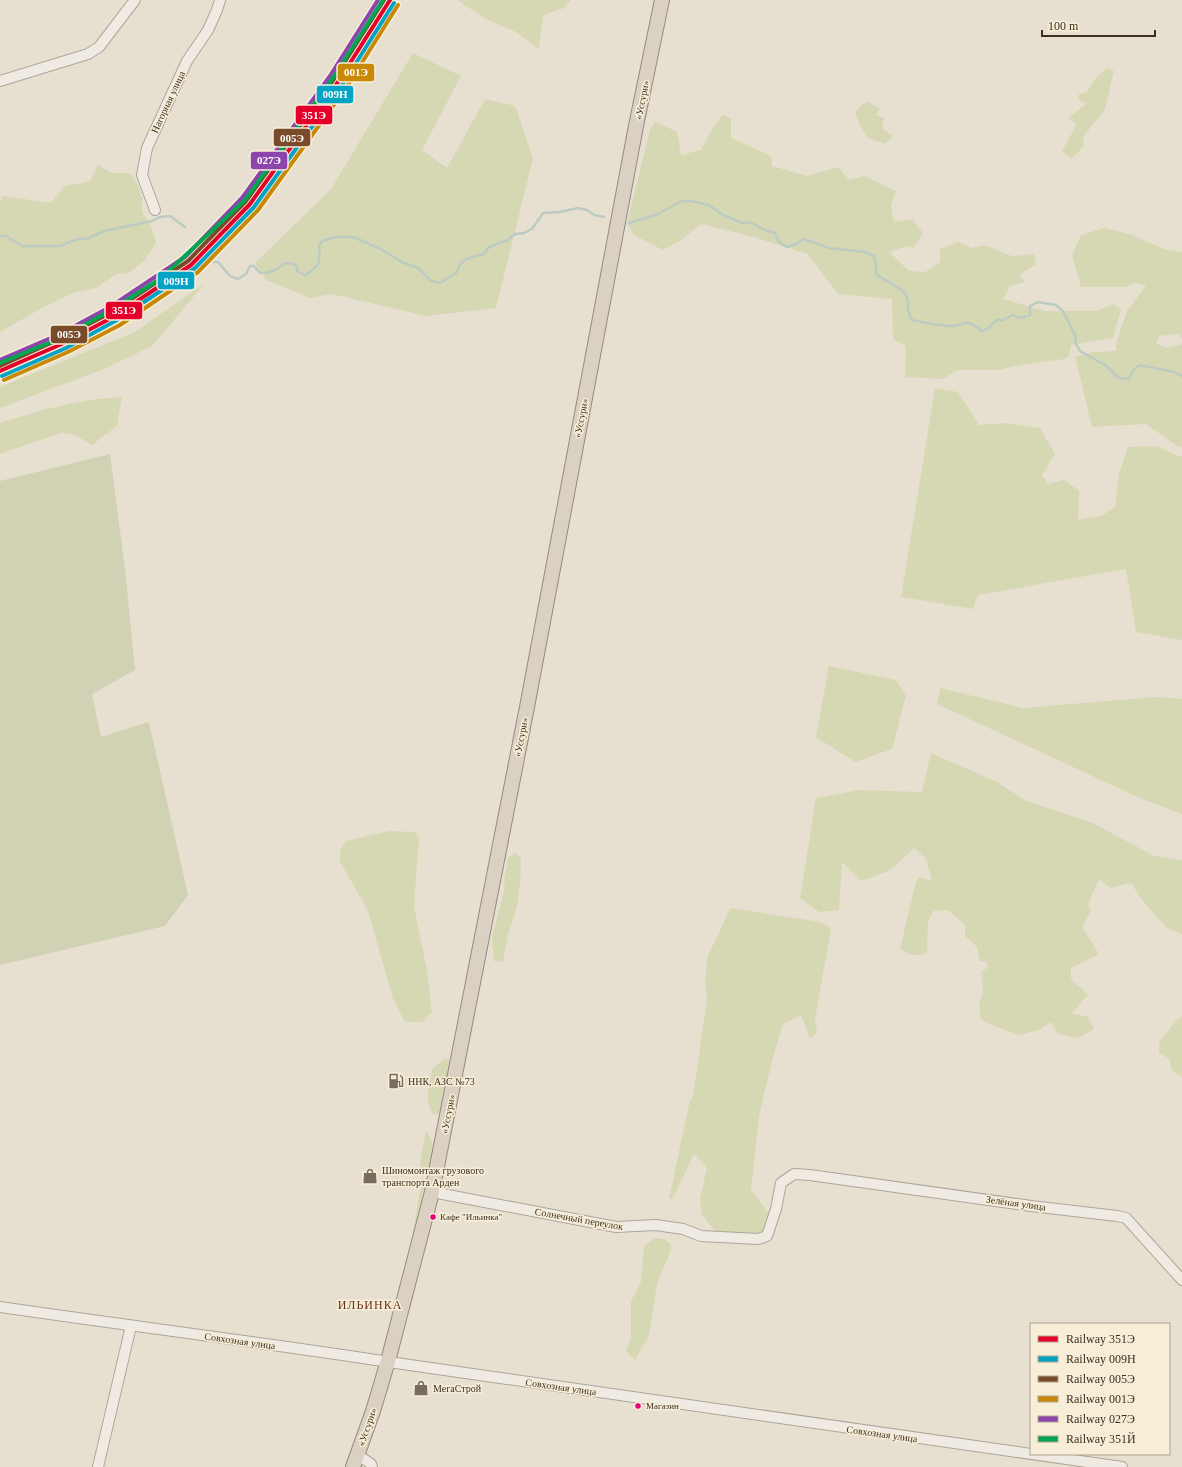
<svg xmlns="http://www.w3.org/2000/svg" width="1182" height="1467" font-family="Georgia,serif">
	<style>
		.green { fill: #d6d7b3 }
		.cemetery { fill: #d1d1b3 }
		.lines { fill: none; stroke-linecap: round; stroke-linejoin: round }
		.stream { stroke: #bcccc2; stroke-width: 2.5 }
		.minor-casing { stroke: #ada599; stroke-width: 12 }
		.highway-casing { stroke: #928b80; stroke-width: 16 }
		.minor { stroke: #efebe3; stroke-width: 10 }
		.highway { stroke: #dad1c2; stroke-width: 14 }
		.rail-1-casing { stroke: #f7eed8; stroke-width: 7 }
		.rail-2-casing { stroke: #f7eed8; stroke-width: 7 }
		.rail-3-casing { stroke: #f7eed8; stroke-width: 7 }
		.rail-4-casing { stroke: #f7eed8; stroke-width: 7 }
		.rail-5-casing { stroke: #f7eed8; stroke-width: 7 }
		.rail-6-casing { stroke: #f7eed8; stroke-width: 7 }
		.rail-1 { stroke: #e4002b; stroke-width: 4 }
		.rail-2 { stroke: #03a3c5; stroke-width: 4 }
		.rail-3 { stroke: #7a4b2a; stroke-width: 4 }
		.rail-4 { stroke: #c88808; stroke-width: 4 }
		.rail-5 { stroke: #8e44ad; stroke-width: 4 }
		.rail-6 { stroke: #00a651; stroke-width: 4 }
		.bus-dot { fill: #e5007d; stroke: #f7eed8; stroke-width: 1.5 }
		.labels { text-anchor: middle; dominant-baseline: central; stroke-width: 3; stroke-linejoin: round; paint-order: stroke }
		.bus-label { font-size: 9px; fill: #3d2e20; stroke: #f7eed8; text-anchor: start }
		.street-label { font-size: 10px; fill: #3d2e20; stroke: #f7eed8 }
		.poi-label { font-size: 10px; fill: #3d2e20; stroke: #f7eed8; text-anchor: start }
		.quarter-label { font-size: 12px; letter-spacing: 1px; fill: #6b2e1e; stroke: #f7eed8 }
		.line-badge { stroke: #f7eed8; stroke-width: 1.5 }
		.badge-label { font-size: 11px; text-anchor: middle; font-weight: bold; fill: #fff }
	</style>
	<rect width="100%" height="100%" fill="#e7e0d1"/>
	<path class="green" d="M457 0H571L564 8 543 15 539 49 516 32 486 19Z
		M413 53 461 76 422 150 447 168 485 99 515 106 533 158 496 308 426 316 332 294 310 298 266 280 255 263 331 189Z
		M1106 68 1114 71 1105 109 1083 137 1084 146 1071 159 1062 151 1077 124 1068 118 1086 104 1078 99 1079 94 1087 92 1095 79Z
		M868 102 880 109 876 115 884 118 882 128 893 136 885 144 868 138 860 126 855 113 862 104Z
		M723 115 731 118V138L771 156 772 166 807 176 838 167 849 180 864 176 896 191 891 205 894 222 912 219 923 233 913 248 907 246 889 252 909 271 925 272 940 262V249L958 242 972 248 984 245 1012 256 1034 254 1036 264 1019 275 1026 282 1010 286 1003 299 1045 311H1096L1113 304 1121 309 1113 338 1071 345 1068 357 1065 359 1025 364 997 370H958L943 379 905 377 906 346 893 339 892 299 838 294 808 254 750 236 701 224 681 240 663 250 634 235 627 223 650 130 655 121 677 132 681 155 701 150 709 134Z
		M98 165 112 173H130L137 183 142 198V212L152 228 156 243 145 260 129 273 116 274 96 288 75 292 40 309 0 332V203L3 196 51 203 65 186 90 181Z
		M1104 228 1132 235 1164 249 1182 252V339L1178 334 1159 336 1156 343 1165 348 1182 344V447L1177 446 1146 424 1092 427 1075 356 1094 352 1116 351 1117 340 1127 311 1146 286 1136 283 1125 287H1081L1072 256 1081 235Z
		M205 283 152 346 104 369 0 408V387L135 332Z
		M935 388 958 392 979 425 1006 423 1040 428 1055 454 1042 475 1048 484 1064 480 1079 491 1078 520 1101 516 1115 507 1119 474 1128 447 1157 446 1178 456H1182V640L1136 632 1126 569 978 595 973 609 901 597Z
		M122 397 117 426 92 445 75 435 61 433 0 454V423C40 410 80 399 122 397Z
		M829 666 896 680 906 696 892 749 855 762 816 737Z
		M940 688 1023 708 1157 697 1182 699V814L1142 799 937 704Z
		M931 753 997 782 1026 801 1093 823 1154 856 1182 860V934L1167 928 1142 900 1131 883 1111 888 1099 879 1088 904 1091 911 1082 927 1099 954 1071 968V979L1088 995 1072 1013 1088 1017 1094 1029 1078 1038 1058 1034 1051 1022 1039 1030 1019 1035 987 1023 981 1020 979 1005 983 991 981 972 987 968V961H980L977 947 965 936V925L948 910 933 911 928 922 927 952 922 955H912L900 949 914 889 918 877 932 881 926 859 914 848 891 870 861 881 842 862 839 910 819 912 800 898 816 798 858 790 922 792Z
		M389 831 414 832 419 837 414 907 427 970 432 1012 422 1022H405L393 999 369 914 362 900 339 860 341 849 346 841Z
		M515 853 521 858 520 885 517 907 508 935 503 962 494 961 492 937 505 888 504 881 508 858Z
		M730 908 821 922 831 929 815 1019 817 1033 810 1039 801 1015 783 1024 773 1057 759 1116 751 1190 770 1215 764 1231 750 1236 718 1234 702 1215 700 1199 707 1167 694 1154 673 1198 669 1199 690 1100 693 1096 707 998 705 982 708 955 719 933Z
		M1182 1016V1077L1171 1070 1170 1059 1159 1053V1042L1177 1020Z
		M445 1058 450 1060 454 1071 440 1113 434 1115C423 1100 429 1087 432 1069Z
		M426 1131C436 1143 433 1155 431 1169L423 1170 420 1164Z
		M422 1177 429 1186 416 1234H413Z
		M654 1238 664 1239 671 1244V1250L657 1284 649 1335 635 1360 626 1351 631 1337V1301L641 1282 644 1247Z"/>
	<path class="cemetery" d="M110 454 125 569 135 670 92 694 101 737 149 722 188 895 165 926 0 965V481Z"/>
	<g class="lines">
		<path class="stream" d="M629 223 658 214 682 201H691L709 205 723 215 742 223H752L767 231 775 233 779 242 787 247 796 244 804 239 829 248 865 252 874 256 876 265V274C884 281 900 286 906 295 909 300 908 305 908 311 909 314 911 317 912 320 923 322 935 325 947 326 965 327 963 316 982 331L990 327 996 320H1004L1012 315 1021 318 1030 315V306L1038 302 1056 305 1063 311 1075 335 1076 344 1080 351 1105 365 1119 378 1129 379 1133 371 1139 365 1174 372 1182 376
			M0 236H6L22 246H61L77 239H87L104 231 152 221 160 217 170 216 185 227
			M213 262H218L230 276 238 279 246 274 250 266H254L260 273C270 274 278 269 285 263L294 264 297 267V271L305 275C321 265 320 263 319 245L322 241 335 237H353L379 248 402 262 418 268 431 281 440 283 456 273 460 265 466 259 484 254 489 247 508 240 515 234 524 233 532 229 543 213 560 212 578 208 587 210 594 215 604 217"/>
		<g class="minor-casing">
			<path id="minor" d="M0 81 88 54 99 47 135 0
				M155 210 142 175 147 148 181 74 187 61 208 30 217 10 220 0
				M432 1192 616 1227 656 1225 683 1229 701 1236 758 1239 767 1236 776 1209 781 1183 794 1174 810 1175 1031 1206 1117 1216 1126 1218 1182 1280
				M0 1307C130 1326 260 1342 389 1362 633 1397 877 1433 1122 1467
				M358 1455 371 1464 372 1467
				M98 1467 131 1326"/>
		</g>
		<g class="highway-casing">
			<path id="highway" d="M353 1467 373 1411 388 1361 432 1192 527 707 636 126 662 0"/>
		</g>
		<use href="#minor" class="minor"/>
		<use href="#highway" class="highway"/>
		<g class="rail-1-casing">
			<path id="rail-1" d="M0 371 64 343 115 316 191 265 250 204 338 82 390 0"/>
		</g>
		<g class="rail-2-casing">
			<path id="rail-2" d="M2 376 66 348 117 320 195 268 254 207 342 85 394 3"/>
		</g>
		<g class="rail-3-casing">
			<path id="rail-3" d="M0 366 62 338 112 312 188 261 246 201 334 79 384 0"/>
		</g>
		<g class="rail-4-casing">
			<path id="rail-4" d="M4 380 68 352 120 325 198 272 258 210 346 88 398 5"/>
		</g>
		<g class="rail-5-casing">
			<path id="rail-5" d="M0 360 60 334 110 307 185 257 242 198 330 76 378 0"/>
		</g>
		<g class="rail-6-casing">
			<path id="rail-6" d="M0 363 61 338 111 310 160 279 245 200 333 78 383 0"/>
		</g>
		<use href="#rail-1" class="rail-1"/>
		<use href="#rail-2" class="rail-2"/>
		<use href="#rail-3" class="rail-3"/>
		<use href="#rail-4" class="rail-4"/>
		<use href="#rail-5" class="rail-5"/>
		<use href="#rail-6" class="rail-6"/>
	</g>
	<defs>
		<g id="fuel-bare" transform="scale(1.2)"><path d="M-5.5-6h7V0h2V4h1.3V-2.5L3-4.5l.8-.8L6-3V5H2.5V1h-1V6h-7ZM-4.2-4.7v3.2H.2V-4.7Z" fill="#786c5e" stroke="#f7eed8" stroke-width="2.5" paint-order="stroke"/></g>
		<g id="shop-bare" transform="scale(1.2)"><path d="M-5-2.5h2.3a2.7 3.5 0 0 1 5.4 0H5L5.5 6h-11ZM-1.5-2.5h3a1.5 2.3 0 0 0-3 0Z" fill="#786c5e" stroke="#f7eed8" stroke-width="2.5" paint-order="stroke"/></g>
	</defs>
	<g fill-rule="evenodd">
		<use href="#fuel-bare" x="396" y="1081"/>
		<use href="#shop-bare" x="370" y="1176"/>
		<use href="#shop-bare" x="421" y="1388"/>
	</g>
	<g class="bus-dot">
		<circle cx="433" cy="1217" r="3.5"/>
		<circle cx="638" cy="1406" r="3.5"/>
	</g>
	<g class="labels">
		<g class="bus-label">
			<text x="440" y="1217">Кафе "Ильинка"</text>
			<text x="646" y="1406">Магазин</text>
		</g>
		<g class="street-label">
			<text transform="translate(642 100) rotate(-79)">«Уссури»</text>
			<text transform="translate(168 102) rotate(-65)">Нагорная улица</text>
			<text transform="translate(581 418) rotate(-79)">«Уссури»</text>
			<text transform="translate(521 737) rotate(-79)">«Уссури»</text>
			<text transform="translate(448 1114) rotate(-79)">«Уссури»</text>
			<text transform="translate(1016 1203) rotate(8)">Зелёная улица</text>
			<text transform="translate(579 1219) rotate(10)">Солнечный переулок</text>
			<text transform="translate(240 1341) rotate(8)">Совхозная улица</text>
			<text transform="translate(561 1387) rotate(8)">Совхозная улица</text>
			<text transform="translate(367 1427) rotate(-71)">«Уссури»</text>
			<text transform="translate(882 1434) rotate(8)">Совхозная улица</text>
		</g>
		<g class="poi-label">
			<text x="408" y="1081">ННК, АЗС №73</text>
			<text x="382" y="1170">Шиномонтаж грузового<tspan x="382" dy="12">транспорта Арден</tspan></text>
			<text x="433" y="1388">МегаСтрой</text>
		</g>
		<g class="quarter-label">
			<text x="370" y="1305">ИЛЬИНКА</text>
		</g>
	</g>
	<g class="line-badge">
		<rect x="337" y="63" width="38" height="19" rx="4" fill="#c88808"/>
		<rect x="316" y="85" width="38" height="19" rx="4" fill="#03a3c5"/>
		<rect x="295" y="105" width="38" height="20" rx="4" fill="#e4002b"/>
		<rect x="273" y="128" width="38" height="19" rx="4" fill="#7a4b2a"/>
		<rect x="250" y="151" width="38" height="19" rx="4" fill="#8e44ad"/>
		<rect x="157" y="271" width="38" height="19" rx="4" fill="#03a3c5"/>
		<rect x="105" y="301" width="38" height="19" rx="4" fill="#e4002b"/>
		<rect x="50" y="325" width="38" height="19" rx="4" fill="#7a4b2a"/>
	</g>
	<g class="badge-label">
		<text x="356" y="76">001Э</text>
		<text x="335" y="98">009Н</text>
		<text x="314" y="119">351Э</text>
		<text x="292" y="142">005Э</text>
		<text x="269" y="164">027Э</text>
		<text x="176" y="285">009Н</text>
		<text x="124" y="314">351Э</text>
		<text x="69" y="338">005Э</text>
	</g>
	<rect x="1030" y="1323" width="140" height="132" fill="#f7eed8" stroke="#ada18e"/>
	<rect x="1038" y="1336" width="20" height="6" fill="#e4002b" stroke="#ada18e"/>
	<text x="1066" y="1343" font-size="12" fill="#3d2e20">Railway 351Э</text>
	<rect x="1038" y="1356" width="20" height="6" fill="#03a3c5" stroke="#ada18e"/>
	<text x="1066" y="1363" font-size="12" fill="#3d2e20">Railway 009Н</text>
	<rect x="1038" y="1376" width="20" height="6" fill="#7a4b2a" stroke="#ada18e"/>
	<text x="1066" y="1383" font-size="12" fill="#3d2e20">Railway 005Э</text>
	<rect x="1038" y="1396" width="20" height="6" fill="#c88808" stroke="#ada18e"/>
	<text x="1066" y="1403" font-size="12" fill="#3d2e20">Railway 001Э</text>
	<rect x="1038" y="1416" width="20" height="6" fill="#8e44ad" stroke="#ada18e"/>
	<text x="1066" y="1423" font-size="12" fill="#3d2e20">Railway 027Э</text>
	<rect x="1038" y="1436" width="20" height="6" fill="#00a651" stroke="#ada18e"/>
	<text x="1066" y="1443" font-size="12" fill="#3d2e20">Railway 351Й</text>
	<path d="M1042 30v6h113v-6" fill="none" stroke="#3d2e20" stroke-width="2"/>
	<text x="1048" y="30" font-size="12" fill="#3d2e20" stroke="#f7eed8" stroke-width="3" paint-order="stroke">100 m</text>
</svg>
